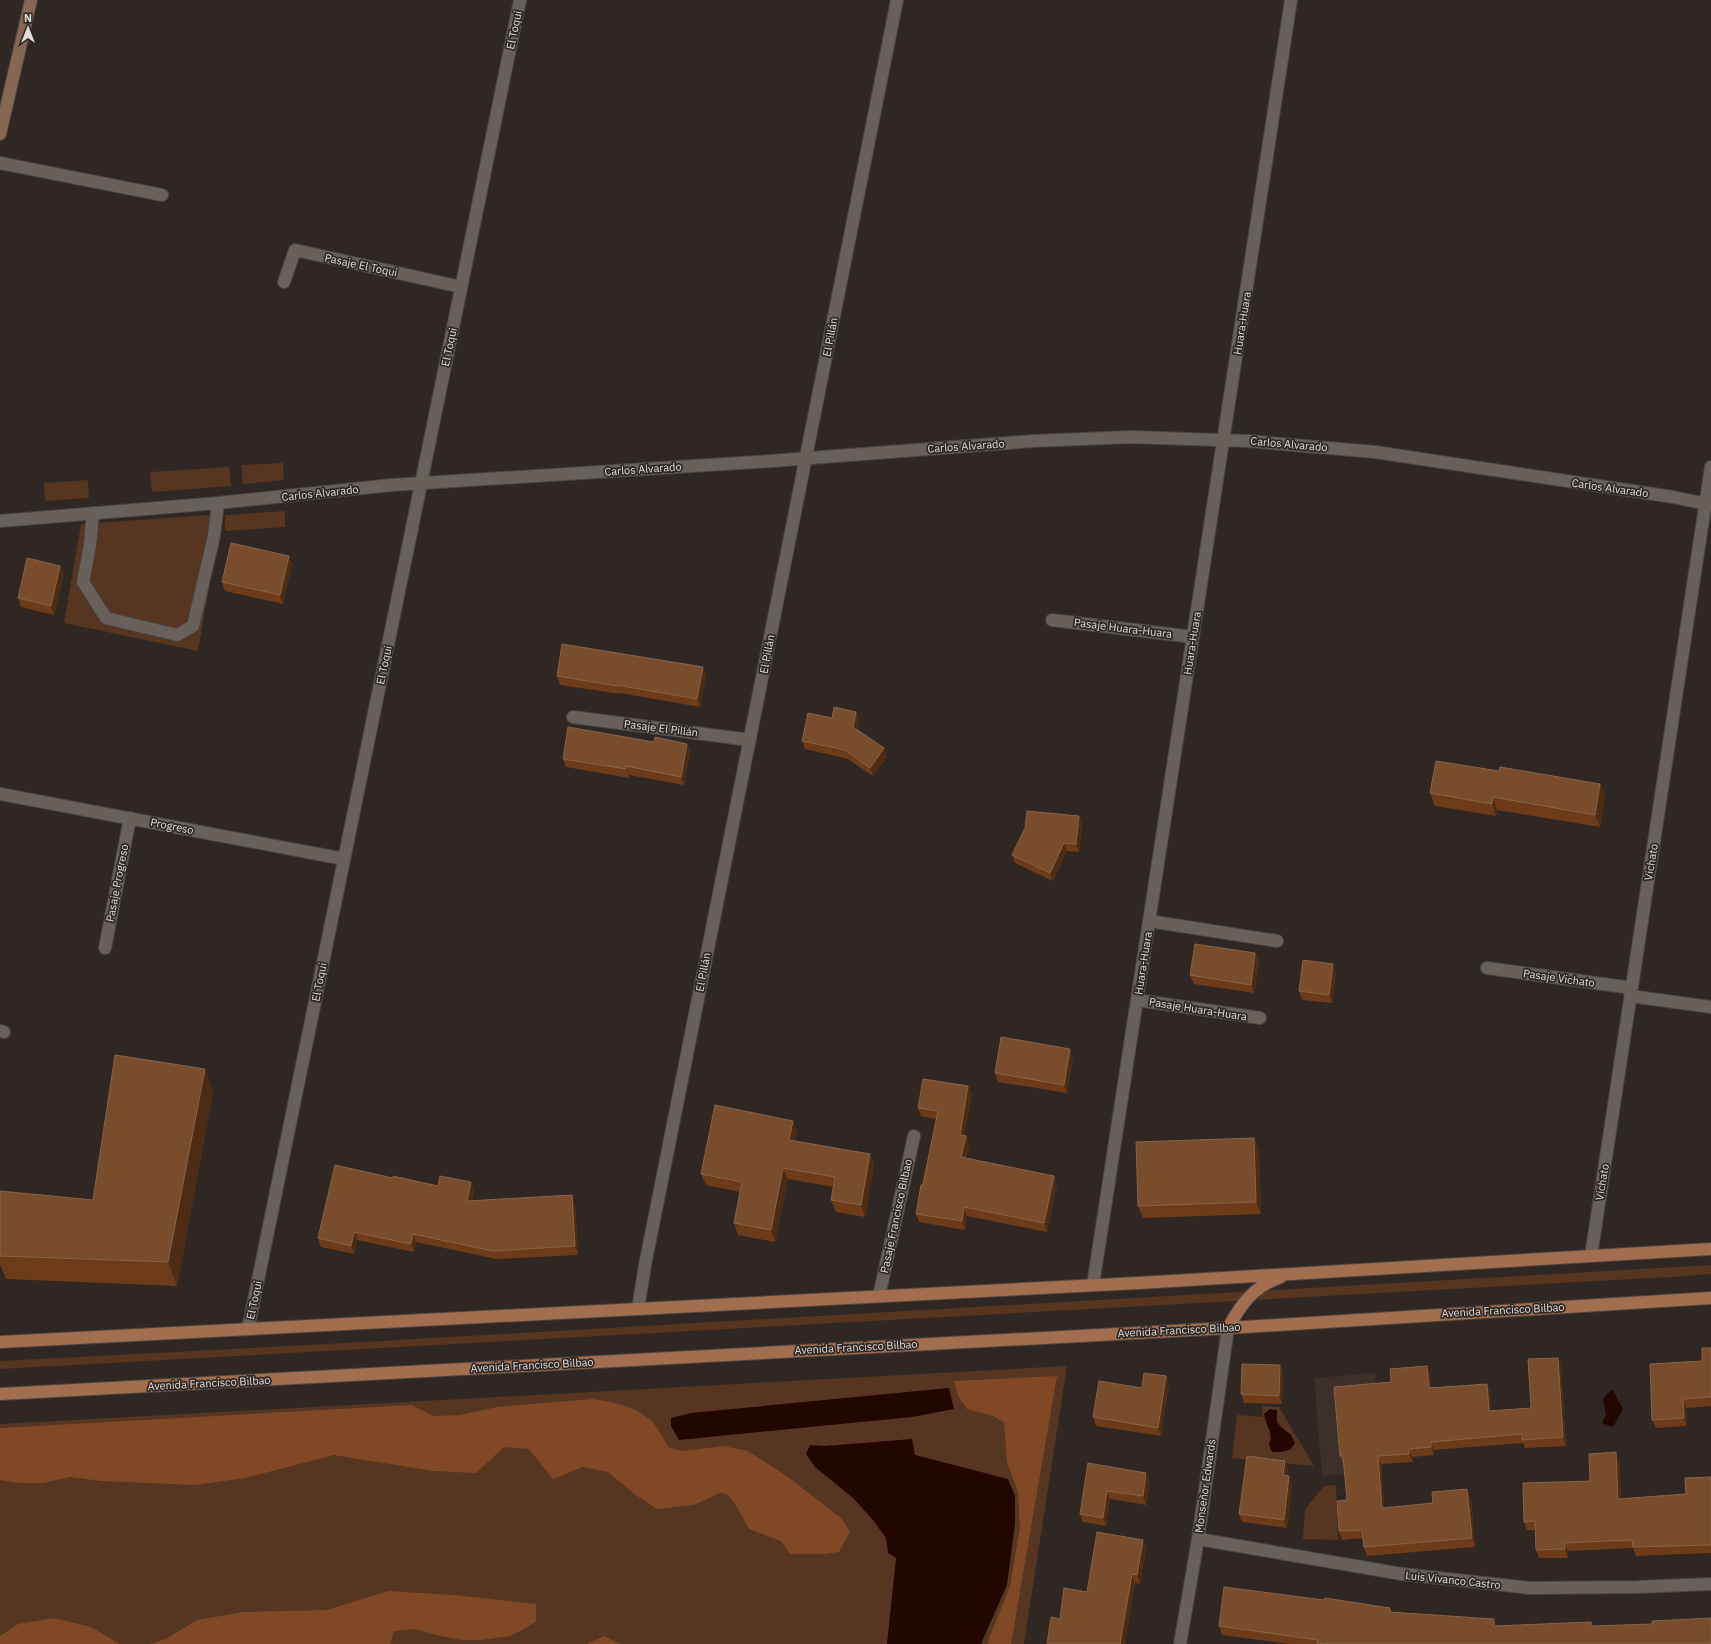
<svg xmlns="http://www.w3.org/2000/svg" width="1711" height="1644" font-family="'IBM Plex Sans',sans-serif">
	<style>
		.built { fill: #3c3029 }
		.green { fill: #563521 }
		.forest { fill: #814826 }
		.water { fill: #220700 }
		.lines { fill: none; stroke-linecap: round; stroke-linejoin: round }
		.minor-casing { stroke: #4b4541; stroke-width: 14 }
		.tertiary-casing { stroke: #4b4541; stroke-width: 14 }
		.secondary-casing { stroke: #4b4541; stroke-width: 14 }
		.primary-casing { stroke: #4b4541; stroke-width: 14 }
		.minor { stroke: #68605b; stroke-width: 12 }
		.tertiary { stroke: #68605b; stroke-width: 12 }
		.secondary { stroke: #856754; stroke-width: 12 }
		.primary { stroke: #a36e4e; stroke-width: 12 }
		.wall { fill: #6d3b17 }
		.shaded-wall { fill: #4e2c13 }
		.building { fill: #794c2c; stroke: #896347 }
		.labels { text-anchor: middle; dominant-baseline: central; stroke-width: 3.5; stroke-linejoin: round; paint-order: stroke }
		.street-label { font-size: 11px; fill: #e0dcd9; stroke: #2e2723 }
	</style>
	<rect width="100%" height="100%" fill="#2e2723"/>
	<path class="built" d="M1375 1373 1383 1470 1322 1476 1314 1378Z"/>
	<path class="green" d="M283 463 284 480 243 484 241 465Z
		M229 467 231 486 152 492 150 472Z
		M88 480 89 498 45 501 44 483Z
		M285 511V527L225 531V515Z
		M222 514 198 651 64 623 81 524Z
		M1711 1265V1274L1689 1276 0 1369V1361L345 1343Z
		M1067 1366 1024 1644H0V1424Z
		M1263 1406 1279 1407 1314 1466 1232 1458 1237 1415 1262 1417Z
		M1336 1485 1338 1540 1303 1539 1305 1509 1324 1486Z"/>
	<path class="forest" d="M1057 1376 1011 1644H987L1010 1586 1020 1527 1018 1492 1007 1462 1004 1422 993 1416 967 1409 958 1396 954 1381Z
		M593 1399C615 1403 639 1406 655 1425 660 1431 664 1440 668 1447L682 1451 723 1446 748 1451 788 1477 841 1518 850 1532 839 1552 825 1554H790L781 1541 749 1529 737 1507 727 1494 720 1493 694 1505 657 1509 633 1493 608 1472 583 1467 553 1479 529 1449 504 1447 476 1473 433 1471 334 1455 245 1478 195 1485 101 1481 70 1477 44 1483H20L0 1480V1428L412 1405 433 1416 460 1415 497 1407Z
		M388 1591 454 1595 536 1604V1622L511 1636 481 1640H462L436 1635 415 1629 394 1631 390 1644H150L166 1639 197 1620 244 1612 327 1610Z
		M54 1618 91 1627 120 1644H0V1636L18 1624Z
		M604 1636 620 1644H587Z"/>
	<path class="water" d="M949 1388 954 1409 912 1417 679 1440 671 1426V1418L691 1413Z
		M1612 1389 1623 1409 1613 1427 1602 1423 1606 1415 1603 1399Z
		M1270 1409 1277 1410V1422L1281 1427 1291 1435 1295 1443 1291 1449 1282 1452H1272L1269 1445C1274 1432 1266 1427 1264 1414Z
		M912 1439 915 1455 1008 1479 1015 1496V1523L1007 1585 981 1644H887L896 1558 888 1553 886 1538 873 1520 853 1498 815 1467 806 1454 810 1445 825 1446Z"/>
	<g class="lines">
		<g class="minor-casing">
			<path id="minor" d="M0 163 162 195
				M284 282 295 250 461 287
				M93 513 90 545 83 582 106 618 177 635 193 626 214 536 218 503
				M0 521 218 503 392 485 771 461 1033 441 1131 437 1248 441 1375 452 1673 497 1711 505
				M1052 620 1193 637
				M573 717 750 740
				M0 794 344 859
				M1149 921 1277 941
				M105 948 130 818
				M1487 968 1632 988
				M1630 996 1711 1007
				M1137 1000 1260 1018
				M0 1031 4 1032
				M1591 1256 1711 467
				M1093 1285 1291 0
				M879 1296 914 1136
				M638 1309 645 1265 897 0
				M248 1329 520 0
				M1198 1539 1402 1574 1530 1588 1637 1587 1711 1584"/>
		</g>
		<g class="tertiary-casing">
			<path id="tertiary" d="M1180 1644 1198 1539 1228 1328"/>
		</g>
		<g class="secondary-casing">
			<path id="secondary" d="M0 134 31 0"/>
		</g>
		<g class="primary-casing">
			<path id="primary" d="M1228 1328C1241 1304 1254 1286 1281 1277
				M0 1342 1138 1283 1711 1249
				M0 1394 1228 1328 1711 1298"/>
		</g>
		<use href="#minor" class="minor"/>
		<use href="#tertiary" class="tertiary"/>
		<use href="#secondary" class="secondary"/>
		<use href="#primary" class="primary"/>
	</g>
	<path class="wall" d="M289 556 292 565 283 604 225 591 222 582Z
		M60 566 64 574 54 615 21 607 18 598Z
		M706 675 700 707 620 693V694L560 685 557 676Z
		M856 712 859 720 857 730 884 748 887 757 873 776 848 759 805 749 802 741 832 718Z
		M654 742 687 744 690 752 684 785 629 775V778L566 767 563 759Z
		M1499 771 1600 784 1605 796 1600 827 1497 810 1496 816 1435 806 1430 793Z
		M1079 816 1082 825 1079 852 1067 851 1053 881 1015 863 1012 855Z
		M1255 953 1259 962 1254 993 1194 984 1190 975Z
		M1336 973 1332 1003 1302 1000 1299 991Z
		M1073 1057 1067 1093 998 1082 995 1073Z
		M968 1086 972 1095 964 1136H966L969 1144 966 1158 1057 1184 1047 1232 967 1216 965 1230 919 1222 916 1214 936 1119 921 1116 918 1108Z
		M213 1092 177 1286 6 1279 0 1264V1198L93 1200Z
		M797 1132 795 1141 870 1154 874 1166 865 1217 836 1212 831 1200 834 1187 788 1179 775 1242 738 1235 734 1223 740 1192 706 1185 701 1174Z
		M1254 1138 1259 1151 1261 1214 1143 1218 1138 1206Z
		M393 1178 438 1186 471 1182 474 1191 472 1200 575 1203 578 1255 496 1259 416 1242 414 1252 357 1240 354 1254 321 1247 318 1238Z
		M1711 1348V1406L1686 1408 1687 1426 1656 1428 1652 1420 1702 1361Z
		M1558 1358 1561 1366 1566 1446 1525 1448 1523 1443 1434 1450V1455L1412 1457 1413 1462 1381 1464 1384 1508 1433 1503 1471 1498 1475 1547 1367 1556 1364 1547 1363 1538 1342 1540 1339 1531 1347 1500 1344 1465H1343L1340 1456 1391 1382 1430 1374 1431 1388 1487 1384 1490 1392 1491 1411 1531 1408Z
		M1280 1365 1283 1373 1282 1404 1244 1403 1241 1394Z
		M1166 1376 1169 1384 1161 1436 1096 1426 1093 1417 1142 1388Z
		M1285 1461 1288 1469 1287 1476 1292 1484 1287 1528 1242 1522 1239 1514Z
		M1619 1461 1621 1499 1686 1494 1711 1477V1553L1636 1556 1633 1548 1568 1551V1558H1539L1536 1550 1535 1530H1527L1524 1522 1590 1481Z
		M1088 1463 1146 1473 1150 1481 1146 1505 1110 1499 1106 1526 1083 1522 1080 1514Z
		M1146 1548 1140 1584 1135 1583 1125 1644H1047L1087 1592Z
		M1324 1600 1390 1608 1392 1612 1497 1626 1591 1622 1592 1626 1711 1644H1289L1222 1635 1219 1626Z"/>
	<path class="shaded-wall" d="M289 556 292 565 283 604 280 595Z
		M60 566 64 574 54 615 51 606Z
		M703 667 706 675 700 707 697 699Z
		M617 685 620 693V694L617 686Z
		M856 712 859 720 856 735 853 727Z
		M687 744 690 752 684 785 681 777Z
		M884 748 887 757 873 776 870 768Z
		M626 766 629 775V778L626 769Z
		M1600 784 1605 796 1600 827 1595 815Z
		M1493 797 1497 810 1496 816 1492 804Z
		M1079 816 1082 825 1079 852 1076 844Z
		M1064 843 1067 851 1053 881 1050 873Z
		M1255 953 1259 962 1254 993 1251 985Z
		M1333 964 1336 973 1332 1003 1329 995Z
		M1070 1049 1073 1057 1067 1093 1064 1085Z
		M205 1069 213 1092 177 1286 168 1262Z
		M968 1086 972 1095 963 1143 960 1135Z
		M793 1121 797 1132 793 1152 789 1140Z
		M966 1136 969 1144 964 1165 961 1157Z
		M1254 1138 1259 1151 1261 1214 1256 1202Z
		M870 1154 874 1166 865 1217 861 1205Z
		M783 1168 788 1179 775 1242 771 1230Z
		M1054 1176 1057 1184 1047 1232 1044 1223Z
		M471 1182 474 1191 470 1209 467 1201Z
		M572 1195 575 1203 578 1255 575 1246Z
		M964 1207 967 1216 965 1230 962 1221Z
		M354 1232 357 1240 354 1254 351 1246Z
		M413 1234 416 1242 414 1252 411 1244Z
		M1558 1358 1561 1366 1566 1446 1563 1437Z
		M1280 1365 1283 1373 1282 1404 1279 1396Z
		M1427 1366 1430 1374 1432 1397 1429 1388Z
		M1166 1376 1169 1384 1161 1436 1158 1428Z
		M1487 1384 1490 1392 1492 1420 1489 1411Z
		M1683 1399 1686 1408 1687 1426 1684 1418Z
		M1431 1442 1434 1450V1455L1431 1447Z
		M1409 1449 1412 1457 1413 1462 1409 1454Z
		M1616 1452 1619 1461 1621 1507 1618 1499Z
		M1378 1456 1381 1464 1385 1517 1382 1508Z
		M1285 1461 1288 1469 1286 1484 1283 1475Z
		M1146 1473 1150 1481 1146 1505 1143 1496Z
		M1289 1476 1292 1484 1287 1528 1284 1520Z
		M1467 1489 1471 1498 1475 1547 1472 1538Z
		M1107 1491 1110 1499 1106 1526 1103 1518Z
		M1143 1540 1146 1548 1140 1584 1137 1575Z
		M1565 1543 1568 1551V1558L1565 1549Z
		M1132 1574 1135 1583 1125 1644H1120Z
		M1494 1619 1497 1627 1494 1626Z"/>
	<path class="building" d="M231 543 289 556 280 595 222 582Z
		M27 558 60 566 51 606 18 598Z
		M562 644 703 667 697 699 617 685V686L557 676Z
		M834 707 856 712 853 727 884 748 870 768 845 750 802 741 808 713 832 718Z
		M568 727 654 742 655 737 687 744 681 777 626 766V769L563 759Z
		M1436 761 1499 771 1500 767 1600 784 1595 815 1493 797 1492 804 1430 793Z
		M1027 811 1079 816 1076 844 1064 843 1050 873 1012 855 1025 828Z
		M1195 944 1255 953 1251 985 1190 975Z
		M1303 960 1333 964 1329 995 1299 991Z
		M1001 1037 1070 1049 1064 1085 995 1073Z
		M115 1055 205 1069 168 1262 0 1256V1191L93 1200Z
		M923 1079 968 1086 960 1135 966 1136 961 1157 1054 1176 1044 1223 964 1207 962 1221 916 1214 921 1185H923L938 1111 918 1108Z
		M715 1105 793 1121 789 1140 870 1154 861 1205 831 1200 835 1177 783 1168 771 1230 734 1223 742 1182 701 1174Z
		M1254 1138 1256 1202 1138 1206 1136 1142Z
		M335 1165 393 1178V1176L438 1186 440 1176 471 1182 467 1201 572 1195 575 1246 493 1251 413 1234 411 1244 354 1232 351 1246 318 1238Z
		M1702 1348H1711V1397L1683 1399 1684 1418 1652 1420 1650 1364 1702 1361Z
		M1558 1358 1563 1437 1522 1440V1434L1431 1442V1447L1409 1449V1454L1378 1456 1382 1508 1433 1503 1432 1492 1467 1489 1472 1538 1364 1547 1362 1530 1339 1531 1337 1501 1347 1500 1343 1456H1340L1334 1387 1391 1382 1390 1369 1427 1366 1429 1388 1487 1384 1489 1411 1531 1408 1528 1359Z
		M1242 1364 1280 1365 1279 1396 1241 1394Z
		M1144 1373 1166 1376 1158 1428 1093 1417 1099 1381 1142 1388Z
		M1616 1452 1618 1499 1686 1494 1685 1478 1711 1477V1545L1633 1547 1632 1540 1565 1543V1549L1536 1550 1535 1521 1524 1522 1523 1483 1590 1481 1589 1454Z
		M1247 1456 1285 1461 1283 1475 1289 1476 1284 1520 1239 1514Z
		M1088 1463 1146 1473 1143 1496 1107 1491 1103 1518 1080 1514Z
		M1097 1532 1143 1540 1137 1575 1132 1574 1120 1644H1047L1051 1617 1060 1619 1064 1588 1087 1592Z
		M1224 1587 1324 1600 1325 1598 1390 1608 1389 1612 1494 1619V1626L1591 1622V1626L1652 1624V1621L1711 1618V1644H1324L1317 1643 1318 1640 1219 1626Z"/>
	<g class="labels">
		<g class="street-label">
			<text transform="translate(514 30) rotate(-78)">El Toqui</text>
			<text transform="translate(361 265) rotate(12)">Pasaje El Toqui</text>
			<text transform="translate(1242 323) rotate(-81)">Huara-Huara</text>
			<text transform="translate(830 337) rotate(-79)">El Pillán</text>
			<text transform="translate(449 347) rotate(-78)">El Toqui</text>
			<text transform="translate(1289 444) rotate(5)">Carlos Alvarado</text>
			<text transform="translate(966 446) rotate(-4)">Carlos Alvarado</text>
			<text transform="translate(643 469) rotate(-4)">Carlos Alvarado</text>
			<text transform="translate(1610 488) rotate(8)">Carlos Alvarado</text>
			<text transform="translate(320 493) rotate(-6)">Carlos Alvarado</text>
			<text transform="translate(1123 628) rotate(7)">Pasaje Huara-Huara</text>
			<text transform="translate(1192 643) rotate(-81)">Huara-Huara</text>
			<text transform="translate(767 654) rotate(-79)">El Pillán</text>
			<text transform="translate(384 665) rotate(-78)">El Toqui</text>
			<text transform="translate(661 728) rotate(7)">Pasaje El Pillán</text>
			<text transform="translate(172 826) rotate(11)">Progreso</text>
			<text transform="translate(1651 862) rotate(-81)">Vichato</text>
			<text transform="translate(117 883) rotate(-79)">Pasaje Progreso</text>
			<text transform="translate(1143 963) rotate(-81)">Huara-Huara</text>
			<text transform="translate(703 972) rotate(-79)">El Pillán</text>
			<text transform="translate(1559 978) rotate(8)">Pasaje Vichato</text>
			<text transform="translate(319 982) rotate(-79)">El Toqui</text>
			<text transform="translate(1198 1009) rotate(9)">Pasaje Huara-Huara</text>
			<text transform="translate(1602 1182) rotate(-81)">Vichato</text>
			<text transform="translate(896 1216) rotate(-78)">Pasaje Francisco Bilbao</text>
			<text transform="translate(254 1300) rotate(-78)">El Toqui</text>
			<text transform="translate(1503 1310) rotate(-3)">Avenida Francisco Bilbao</text>
			<text transform="translate(1179 1330) rotate(-3)">Avenida Francisco Bilbao</text>
			<text transform="translate(856 1347) rotate(-3)">Avenida Francisco Bilbao</text>
			<text transform="translate(532 1365) rotate(-3)">Avenida Francisco Bilbao</text>
			<text transform="translate(209 1383) rotate(-3)">Avenida Francisco Bilbao</text>
			<text transform="translate(1205 1486) rotate(-82)">Monseñor Edwards</text>
			<text transform="translate(1453 1580) rotate(6)">Luis Vivanco Castro</text>
		</g>
	</g>
	<g transform="translate(28 28)" stroke="#2e2723" stroke-width="3" paint-order="stroke">
	<path d="M0-3L7 15L0 10L-7 15Z" fill="#e0dcd9"/>
	<text y="-6" font-size="11" font-weight="bold" text-anchor="middle" fill="#e0dcd9">N</text>
	</g>
</svg>
